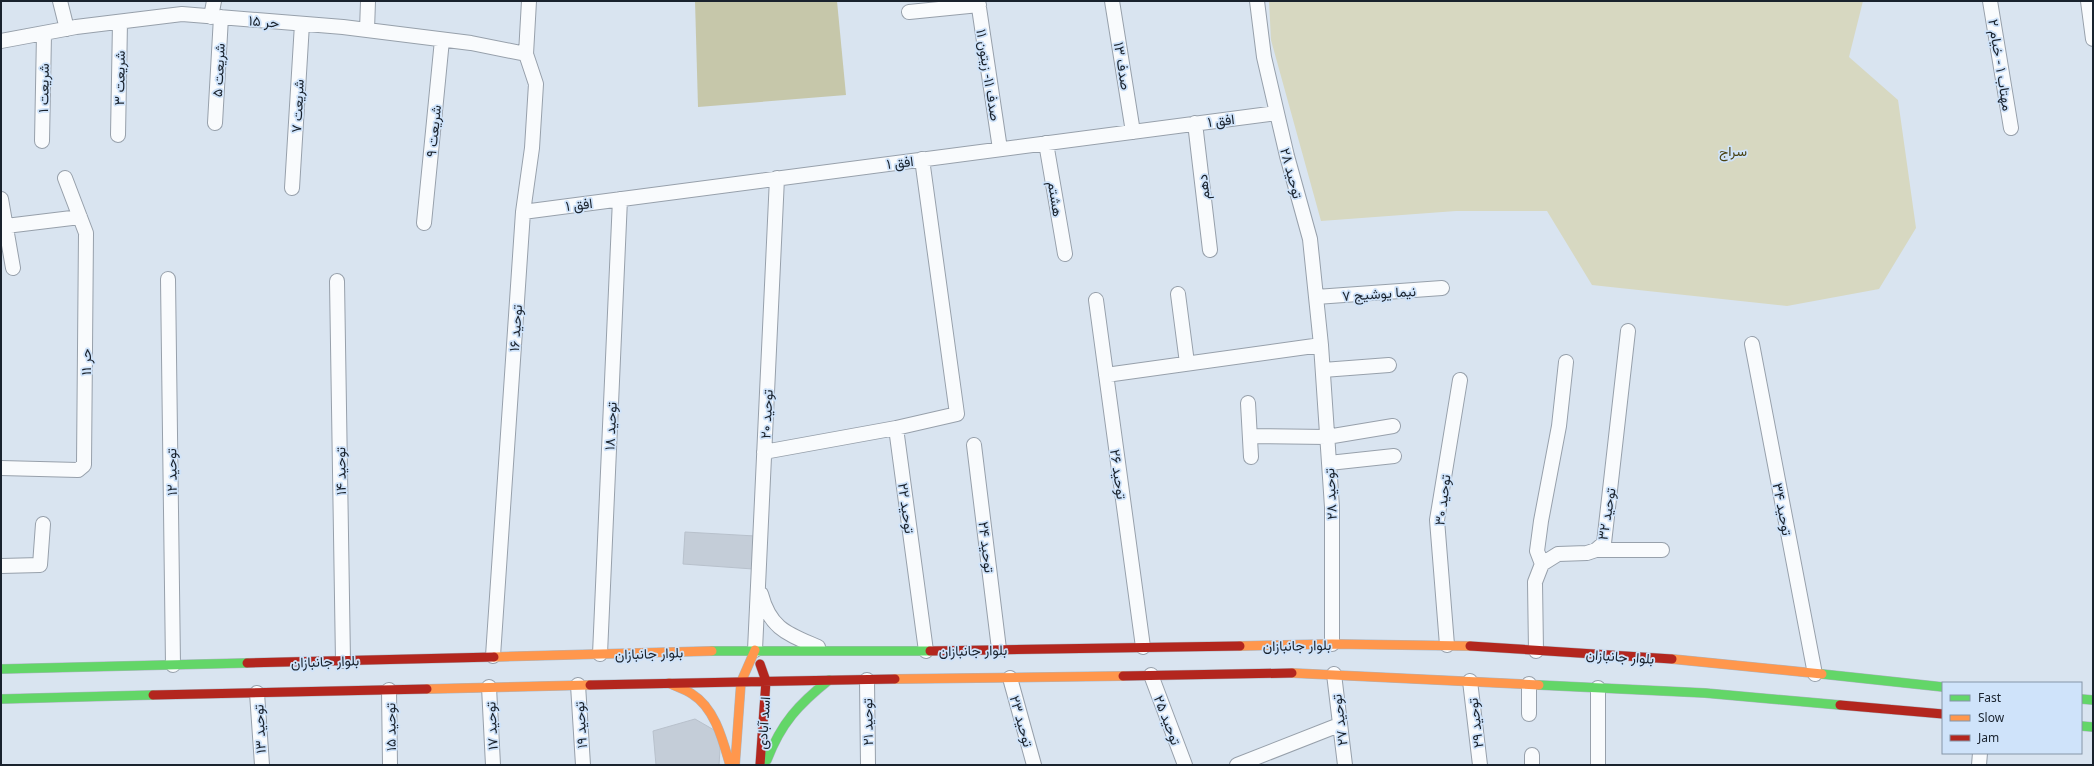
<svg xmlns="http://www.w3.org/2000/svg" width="2094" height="766" font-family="'Noto Sans',Vazirmatn,sans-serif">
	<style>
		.green { fill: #d7d8c1 }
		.forest { fill: #c6c7aa }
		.building { fill: #c4cdd8; stroke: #b8c1cc }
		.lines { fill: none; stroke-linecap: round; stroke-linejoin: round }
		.street-casing { stroke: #97a0ab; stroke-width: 16 }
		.fast-casing { stroke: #abb5c0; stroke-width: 10 }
		.slow-casing { stroke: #abb5c0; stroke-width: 10 }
		.jam-casing { stroke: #abb5c0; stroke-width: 10 }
		.street { stroke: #f9fbfd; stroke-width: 14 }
		.fast { stroke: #63d668; stroke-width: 9 }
		.slow { stroke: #ff974d; stroke-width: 9 }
		.jam { stroke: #b3261e; stroke-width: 9 }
		.labels { text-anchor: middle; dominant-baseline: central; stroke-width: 3.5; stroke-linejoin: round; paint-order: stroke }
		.street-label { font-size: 14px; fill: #19222d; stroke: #cfe3fa }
		.park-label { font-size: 14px; fill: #494212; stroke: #cfe3fa }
	</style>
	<rect width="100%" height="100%" fill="#d9e4f0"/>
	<path class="green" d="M1269 1H1863L1849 57 1898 100 1916 228 1879 289 1787 306 1592 285 1547 211H1456L1321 221 1271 40Z"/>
	<path class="forest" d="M695 1H837L846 95 698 107Z"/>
	<path class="building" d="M685 532 755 536 753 569 683 564Z
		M695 719 721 734 719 765H656L653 731Z"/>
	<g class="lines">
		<g class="street-casing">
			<path id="street" d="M60 1 67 29
				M978 1 1000 149
				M1112 1 1133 132
				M1257 1 1264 57 1277 113 1287 156 1310 239 1321 345 1332 507V644
				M1990 1 2011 128
				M2088 1 2093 39
				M909 12 979 5
				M211 17 214 1
				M367 30 368 1
				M1 41 76 27 182 14 343 27 471 43 526 54
				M215 123 221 17
				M1195 123 1210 250
				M118 135 120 22
				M42 141 44 34
				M1046 143 1065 254
				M922 159 957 414 896 428 926 651
				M292 188 302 24
				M1 199 13 268
				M523 212 1277 113
				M424 223 442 40
				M6 226 80 217
				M168 279 173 665
				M337 281 343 661
				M1178 294 1187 363
				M1316 297 1442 288
				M1096 300 1143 647
				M1752 344 1815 674
				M1323 370 1389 365
				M1106 375 1321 345
				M1248 403 1251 457
				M1250 436 1327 437 1393 426
				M974 445 999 649
				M764 452 896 428
				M1329 463 1394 456
				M1 468 78 470 84 465 86 233 65 178
				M1596 550H1662
				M1542 564 1537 551 1541 521 1559 426 1566 362
				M1 566 40 565 43 524
				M761 594C770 629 788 634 818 647
				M1447 645 1437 520 1460 380
				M755 650 777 178
				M1536 651 1535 582 1542 564 1558 554 1587 553 1596 550 1604 543 1628 331
				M600 654 620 199
				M493 656 523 212 532 148 536 84 526 54 529 1
				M1334 674 1345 765
				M1151 675 1185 765
				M1010 678 1034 765
				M867 680 868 765
				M1470 681 1480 765
				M578 685 583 765
				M489 687 493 765
				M389 690 390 765
				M257 693 262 765
				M1529 714V684
				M1237 765 1339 725
				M1532 765V755
				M1598 765V688
				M1979 765 1980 753"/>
		</g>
		<g class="fast-casing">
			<path id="fast" d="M712 651H930
				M1 669 247 663
				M1822 674 1943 687
				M1539 685 1705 693 1840 705
				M1 699 153 695
				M2081 699 2093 700
				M2081 726 2093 727
				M767 760C781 723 799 704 829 680"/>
		</g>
		<g class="slow-casing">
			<path id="slow" d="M1240 646 1332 644 1470 646
				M494 657 712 651
				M1672 659 1822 674
				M1292 673 1539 685
				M895 679 1123 676
				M669 683C676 687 685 689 692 694 715 708 723 741 730 765
				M427 689 590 685
				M735 765 741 682 755 650"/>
		</g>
		<g class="jam-casing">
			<path id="jam" d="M1470 646 1672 659
				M930 651 1240 646
				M247 663 494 657
				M760 664 766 681 760 765
				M1123 676 1292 673
				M590 685 895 679
				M153 695 427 689
				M1840 705 1943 714"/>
		</g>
		<use href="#street" class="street"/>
		<use href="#fast" class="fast"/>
		<use href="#slow" class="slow"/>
		<use href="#jam" class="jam"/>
	</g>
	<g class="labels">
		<g class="street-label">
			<text transform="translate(264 21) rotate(5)">حر ۱۵</text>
			<text transform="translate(2001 65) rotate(81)">مهتاب ۱ - خیام ۲</text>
			<text transform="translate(1123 66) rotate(81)">صدف ۱۳</text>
			<text transform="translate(218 70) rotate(-87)">شریعت ۵</text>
			<text transform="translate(989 75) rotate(81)">صدف ۱۱- زیتون ۱۱</text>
			<text transform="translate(119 78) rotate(-89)">شریعت ۳</text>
			<text transform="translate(43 88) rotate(-89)">شریعت ۱</text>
			<text transform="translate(297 106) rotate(-87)">شریعت ۷</text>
			<text transform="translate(1221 120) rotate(-7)">افق ۱</text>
			<text transform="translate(433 131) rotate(-84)">شریعت ۹</text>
			<text transform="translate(900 162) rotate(-7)">افق ۱</text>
			<text transform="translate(1292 173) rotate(75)">توحید ۲۸</text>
			<text transform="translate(1203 187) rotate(-96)">دهم</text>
			<text transform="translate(1056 199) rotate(81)">هشتم</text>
			<text transform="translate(579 204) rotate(-7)">افق ۱</text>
			<text transform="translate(1379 293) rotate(-4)">نیما یوشیج ۷</text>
			<text transform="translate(515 328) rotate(-86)">توحید ۱۶</text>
			<text transform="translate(85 362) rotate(-90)">حر ۱۱</text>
			<text transform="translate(766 414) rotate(-87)">توحید ۲۰</text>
			<text transform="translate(610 426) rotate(-87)">توحید ۱۸</text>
			<text transform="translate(340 471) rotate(-91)">توحید ۱۴</text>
			<text transform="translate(171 472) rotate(-91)">توحید ۱۲</text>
			<text transform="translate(1119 474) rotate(82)">توحید ۲۶</text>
			<text transform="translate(1330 494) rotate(-93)">توحید ۲۸</text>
			<text transform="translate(1442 500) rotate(-83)">توحید ۳۰</text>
			<text transform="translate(907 508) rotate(82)">توحید ۲۲</text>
			<text transform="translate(1783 509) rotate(79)">توحید ۳۴</text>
			<text transform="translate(1606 514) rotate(-81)">توحید ۳۲</text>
			<text transform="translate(987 547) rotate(83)">توحید ۲۴</text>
			<text transform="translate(1297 645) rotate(-1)">بلوار جانبازان</text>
			<text transform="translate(973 650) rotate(-1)">بلوار جانبازان</text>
			<text transform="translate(649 653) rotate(-2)">بلوار جانبازان</text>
			<text transform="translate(1620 656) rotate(4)">بلوار جانبازان</text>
			<text transform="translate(325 661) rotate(-2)">بلوار جانبازان</text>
			<text transform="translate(1168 720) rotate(69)">توحید ۲۵</text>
			<text transform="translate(1339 720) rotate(-97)">توحید ۲۷</text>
			<text transform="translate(1022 721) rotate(74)">توحید ۲۳</text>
			<text transform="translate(867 722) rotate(-91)">توحید ۲۱</text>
			<text transform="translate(763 723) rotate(-86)">اسد آبادی</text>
			<text transform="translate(1475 723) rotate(-97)">توحید ۲۹</text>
			<text transform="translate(580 725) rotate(-94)">توحید ۱۹</text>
			<text transform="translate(491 726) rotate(-93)">توحید ۱۷</text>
			<text transform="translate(390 727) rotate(-91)">توحید ۱۵</text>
			<text transform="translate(259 729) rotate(-93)">توحید ۱۳</text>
		</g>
		<g class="park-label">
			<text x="1733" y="150">سراج</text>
		</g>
	</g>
	<rect width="2094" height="766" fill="none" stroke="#19222d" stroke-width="4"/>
	<rect x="1942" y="682" width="140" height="72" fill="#cfe3fa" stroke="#8696a8"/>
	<rect x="1950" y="695" width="20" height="6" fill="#63d668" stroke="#8696a8"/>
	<text x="1978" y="702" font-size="12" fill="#19222d">Fast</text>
	<rect x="1950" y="715" width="20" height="6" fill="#ff974d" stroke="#8696a8"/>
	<text x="1978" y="722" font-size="12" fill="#19222d">Slow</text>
	<rect x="1950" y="735" width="20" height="6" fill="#b3261e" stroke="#8696a8"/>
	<text x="1978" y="742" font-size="12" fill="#19222d">Jam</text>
</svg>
